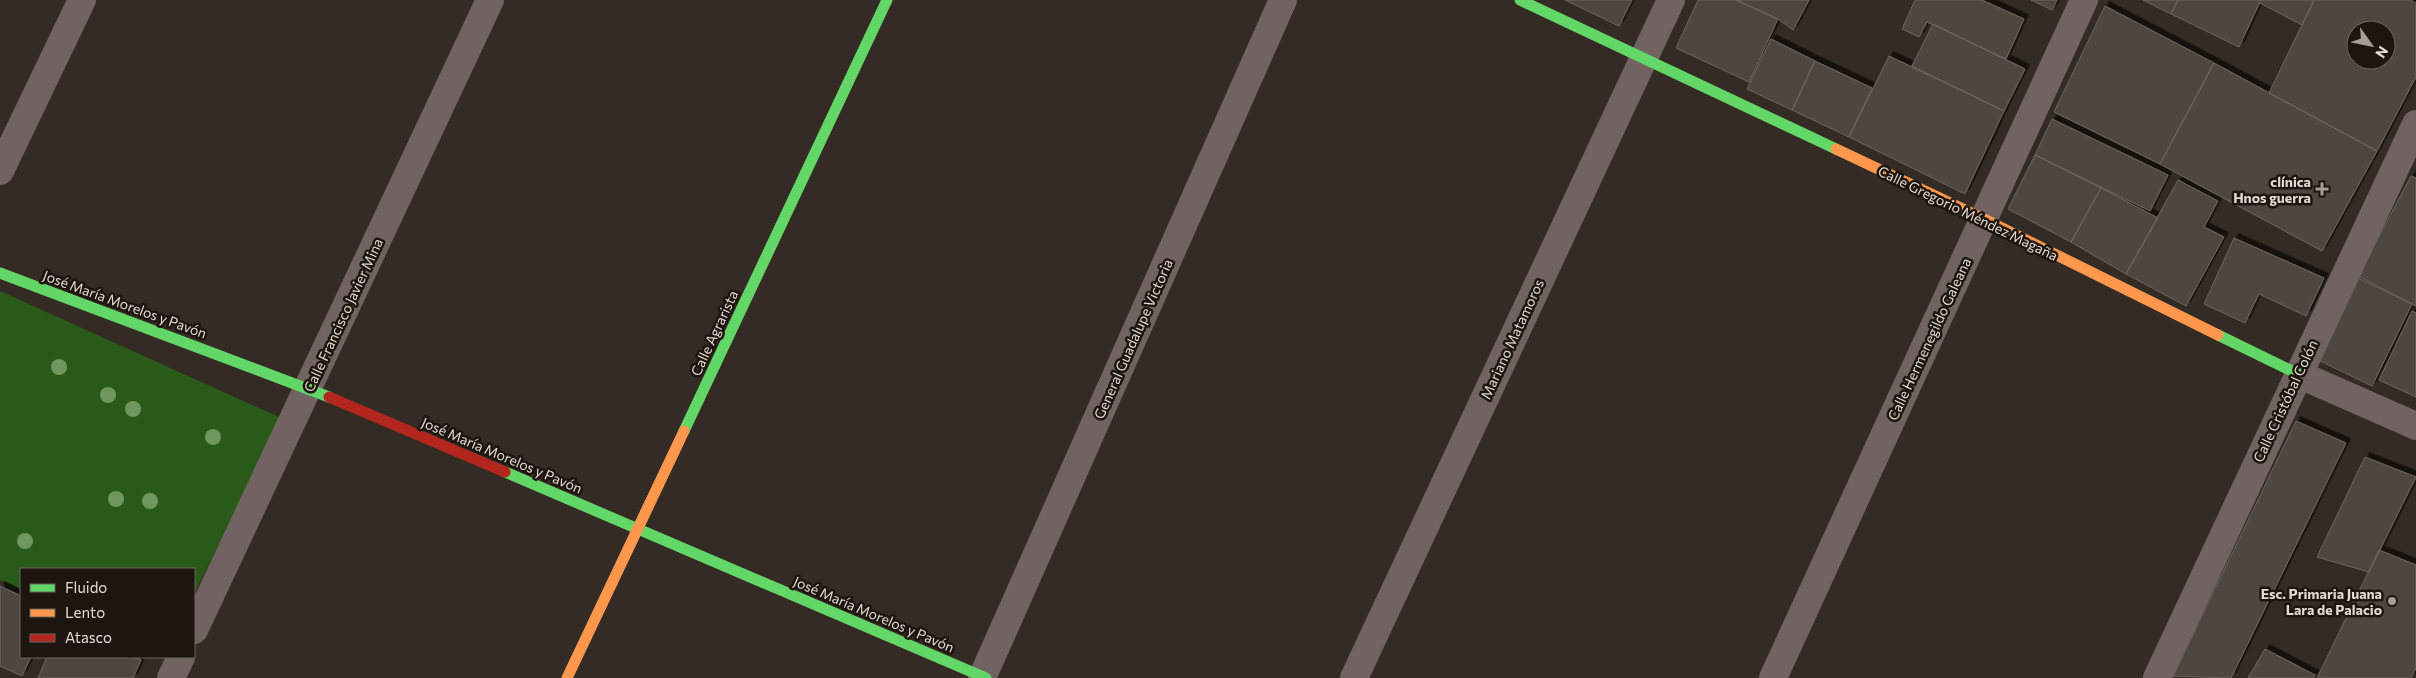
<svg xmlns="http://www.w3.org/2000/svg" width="2416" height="678" font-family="Commissioner,sans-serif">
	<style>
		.green { fill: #2a5a19 }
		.building { fill: #4e4740; stroke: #6d665f; fill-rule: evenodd; filter: url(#shadow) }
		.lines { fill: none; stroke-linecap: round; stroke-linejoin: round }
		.street { stroke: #706361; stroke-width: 28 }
		.fast { stroke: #63d668; stroke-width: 11 }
		.slow { stroke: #ff974d; stroke-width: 11 }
		.jam { stroke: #b3261e; stroke-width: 11 }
		.tree { fill: #6f965d }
		.poi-dot { fill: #a69d94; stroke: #1c160f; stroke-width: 2 }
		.labels { text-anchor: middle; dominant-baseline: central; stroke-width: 5; stroke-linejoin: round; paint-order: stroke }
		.poi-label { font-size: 14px; font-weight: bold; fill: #e4dad1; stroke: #1c160f; text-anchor: end }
		.street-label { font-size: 14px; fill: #e4dad1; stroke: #1c160f }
	</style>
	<defs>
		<filter id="shadow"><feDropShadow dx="4.5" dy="-4.5" stdDeviation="0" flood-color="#0009"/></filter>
	</defs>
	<rect width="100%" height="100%" fill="#342c24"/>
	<path class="green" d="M0 291 281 418 194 594V569H21V590L0 580Z"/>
	<path class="building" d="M1565 0H1632L1619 26Z
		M1698 0H1736L1778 19 1749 82 1676 48Z
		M1736 0H1809L1793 30 1778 19Z
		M1915 0H1982L2024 19 2006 59 1927 22 1919 37 1902 29Z
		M2031 0H2057L2052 10Z
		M2143 0H2178L2171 14Z
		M2178 0H2261L2239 47 2171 14Z
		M2260 0H2314L2302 25 2258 2Z
		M2314 0H2410L2416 3V77L2377 151 2269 93ZM2356 30H2386V60H2356Z
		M2105 6 2214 63 2160 164 2054 112Z
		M1933 24 2025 69 2004 111 1912 66Z
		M1771 39 1815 61 1792 110 1747 89Z
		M1889 56 2004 111 1965 194 1849 137Z
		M1815 61 1872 88 1849 137 1792 110Z
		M2214 63 2377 151 2322 251 2160 164Z
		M2052 119 2168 175 2150 211 2035 155Z
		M2035 155 2101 188 2071 242 2008 209Z
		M2411 176 2416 178V306L2358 276Z
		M2178 180 2218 201 2204 227 2224 237 2186 306 2126 274Z
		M2101 188 2158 218 2126 274 2071 242Z
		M2234 238 2324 278 2306 316 2259 294 2245 323 2204 304Z
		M2358 278 2412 304 2372 386 2318 360Z
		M2412 311 2416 313V397L2379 380Z
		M2296 421 2346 443 2231 678 2173 676Z
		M2365 457 2416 477 2369 572 2317 557Z
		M2379 550 2416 565V668L2411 678H2317Z
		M0 586 21 596V657H31L22 676 0 666Z
		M2265 649 2315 675 2313 678H2248Z
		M47 657H132L141 660 133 678H38Z"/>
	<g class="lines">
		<path class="street" d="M0 171 82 0
			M2298 374 2416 426
			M194 630 490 0
			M171 678 181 657
			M982 678 1283 0
			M1354 678 1671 0
			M1773 678 2084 0
			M2157 678 2416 124"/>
		<path class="fast" d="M1520 0 1836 149
			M0 273 329 397
			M2218 335 2298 374
			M684 431 887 0
			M505 472 986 678"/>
		<path class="slow" d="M1836 149 1984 219 2218 335
			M567 678 684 431"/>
		<path class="jam" d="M329 397 505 472"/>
	</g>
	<g class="tree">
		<circle cx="59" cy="367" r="8"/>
		<circle cx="108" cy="395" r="8"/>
		<circle cx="133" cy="409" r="8"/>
		<circle cx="213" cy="437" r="8"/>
		<circle cx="116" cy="499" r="8"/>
		<circle cx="150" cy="501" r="8"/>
		<circle cx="25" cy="541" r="8"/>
	</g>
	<g class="poi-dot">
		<path d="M2319.5 181.5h5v5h5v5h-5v5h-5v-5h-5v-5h5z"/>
		<circle cx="2392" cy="601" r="5"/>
	</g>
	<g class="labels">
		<g class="poi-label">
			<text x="2311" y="181">clínica<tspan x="2311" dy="16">Hnos guerra</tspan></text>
			<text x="2382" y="593">Esc. Primaria Juana<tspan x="2382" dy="16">Lara de Palacio</tspan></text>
		</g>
		<g class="street-label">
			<text transform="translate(1968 213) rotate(26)">Calle Gregorio Méndez Magaña</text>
			<text transform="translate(125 304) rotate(20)">José María Morelos y Pavón</text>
			<text transform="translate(343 315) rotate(-65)">Calle Francisco Javier Mina</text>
			<text transform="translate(714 333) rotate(-65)">Calle Agrarista</text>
			<text transform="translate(1133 339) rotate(-66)">General Guadalupe Victoria</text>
			<text transform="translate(1512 339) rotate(-65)">Mariano Matamoros</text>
			<text transform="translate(1929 339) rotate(-65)">Calle Hermenegildo Galeana</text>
			<text transform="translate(2285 401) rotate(-65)">Calle Cristóbal Colón</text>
			<text transform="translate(502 455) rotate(23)">José María Morelos y Pavón</text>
			<text transform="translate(874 614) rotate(23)">José María Morelos y Pavón</text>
		</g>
	</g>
	<rect x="20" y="568" width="175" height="90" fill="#1c160f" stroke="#6c645d"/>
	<rect x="30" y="584" width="25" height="8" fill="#63d668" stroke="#6c645d"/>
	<text x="65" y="593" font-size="15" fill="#e4dad1">Fluido</text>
	<rect x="30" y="609" width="25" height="8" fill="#ff974d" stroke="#6c645d"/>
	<text x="65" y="618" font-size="15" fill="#e4dad1">Lento</text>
	<rect x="30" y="634" width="25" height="8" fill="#b3261e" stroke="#6c645d"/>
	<text x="65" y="643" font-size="15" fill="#e4dad1">Atasco</text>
	<g transform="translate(2371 45) rotate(123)"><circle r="24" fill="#1c160f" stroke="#6c645d"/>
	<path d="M0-4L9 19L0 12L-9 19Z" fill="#a69d94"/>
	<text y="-8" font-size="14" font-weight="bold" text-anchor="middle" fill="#e4dad1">N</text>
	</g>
</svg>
